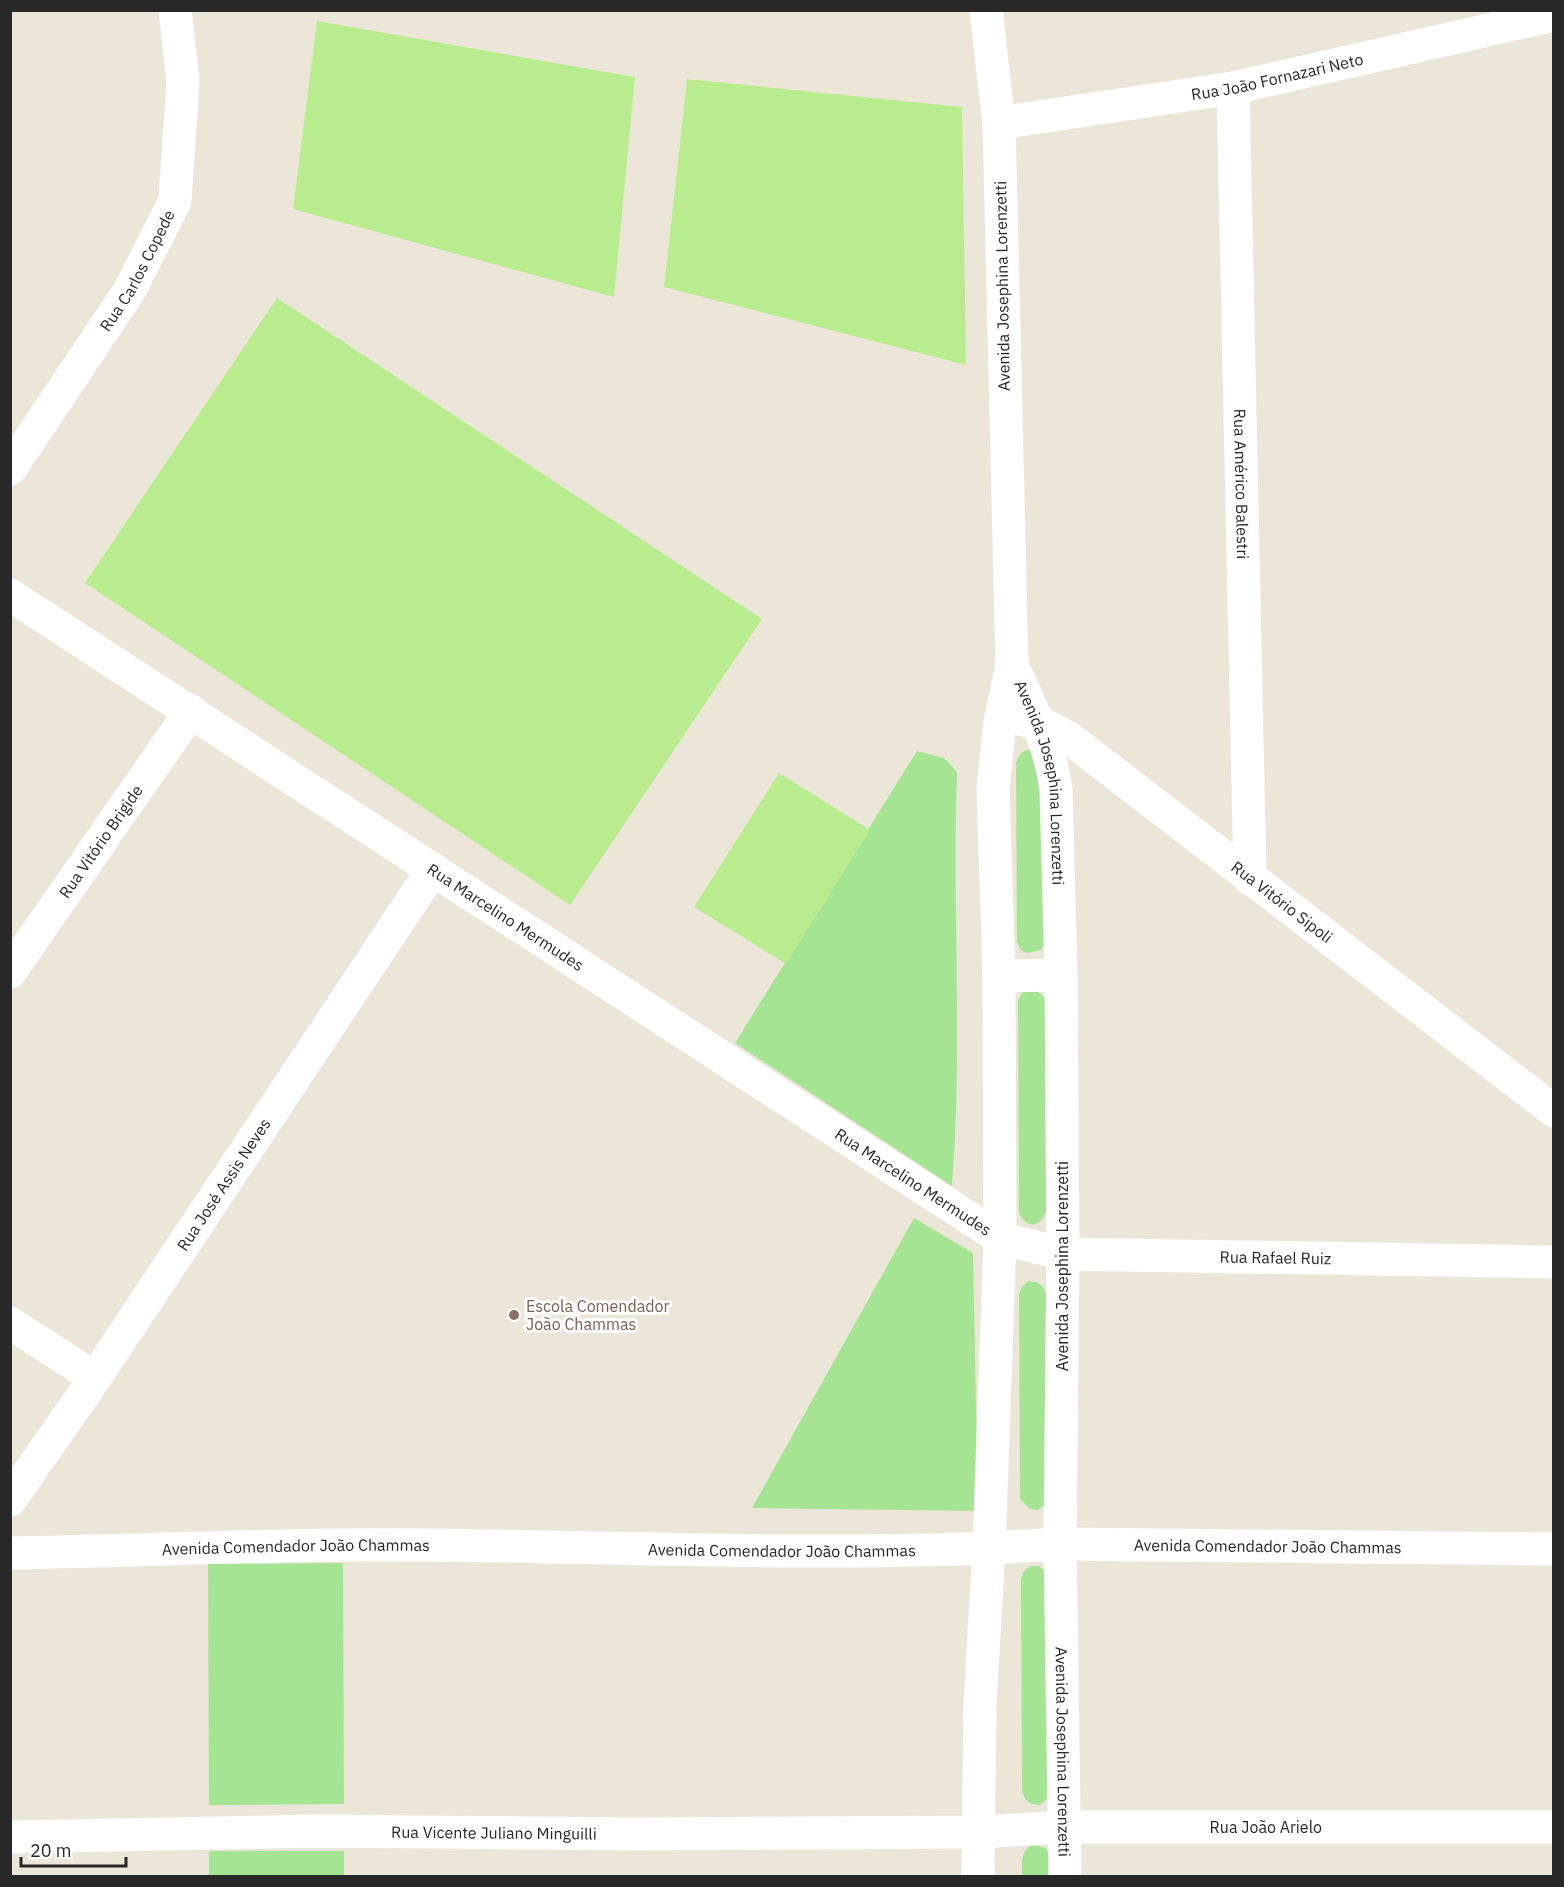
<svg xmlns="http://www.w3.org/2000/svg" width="1564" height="1887" font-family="'IBM Plex Sans',sans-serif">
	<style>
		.green { fill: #a5e493 }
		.pitch { fill: #b9ec8e }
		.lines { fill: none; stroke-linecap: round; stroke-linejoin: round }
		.minor { stroke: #fff; stroke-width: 33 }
		.education-dot { fill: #8d6e63; stroke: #fff; stroke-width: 2 }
		.labels { text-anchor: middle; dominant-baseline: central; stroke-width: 6; stroke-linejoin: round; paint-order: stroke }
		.street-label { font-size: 16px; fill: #282828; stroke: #fff }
		.education-label { font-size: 16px; fill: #785e54; stroke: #fff; text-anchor: start }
	</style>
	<rect width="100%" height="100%" fill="#ece6d9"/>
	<path class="green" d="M1034 749 1041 755 1045 943 1041 950 1027 953 1021 950 1017 942 1016 763C1019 753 1023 750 1034 749Z
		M917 751 944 758 957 772C952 910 963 1048 952 1186L735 1043Z
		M1027 990C1037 990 1041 992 1045 1000L1046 1212C1040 1228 1025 1229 1019 1212L1018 1001 1021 994Z
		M914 1218 973 1253 978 1511 752 1508Z
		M1028 1281C1039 1282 1043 1284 1046 1294L1044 1505 1038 1510 1030 1509 1020 1499 1019 1294 1022 1287Z
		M343 1563 344 1804 209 1805 208 1564Z
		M1030 1566H1039L1045 1571 1049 1790 1047 1799 1040 1805C1029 1805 1025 1801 1022 1791L1021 1580 1023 1572Z
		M1032 1845 1046 1848 1049 1855V1876H1022C1022 1863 1020 1852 1032 1845Z
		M209 1851H344V1876H209Z"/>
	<path class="pitch" d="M317 21 635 77 614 297 293 209Z
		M687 79 962 107 966 365 664 287Z
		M277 298 762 619 570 905 85 583Z
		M779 773 870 830 786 964 694 907Z"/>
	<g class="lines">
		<g class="minor">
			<path id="s1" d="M1233 88 1250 879"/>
			<path id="s2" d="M999 123 1233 88 1554 15"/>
			<path id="s3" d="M10 469 130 290 175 201 183 81 175 10"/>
			<path id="s4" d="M10 595 1000 1238 1063 1254 1554 1262"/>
			<path id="s5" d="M1012 665C1030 704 1051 746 1056 790L1061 975 1063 1254 1060 1544 1065 1876"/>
			<path id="s6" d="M1026 721H1037L1069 738 1554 1111"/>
			<path id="s7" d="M10 972 191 711"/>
			<path d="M999 976 1061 975"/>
			<path d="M10 1323 95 1378"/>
			<path id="s8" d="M10 1500 95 1378 433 869"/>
			<path id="s9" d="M10 1553C147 1551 285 1543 422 1545 634 1547 847 1558 1060 1544L1554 1549"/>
			<path id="s10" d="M10 1837 314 1831 641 1834 978 1832 1065 1827H1554"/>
			<path d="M978 1876 980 1703 989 1549 1000 1238 999 976 993 788 1000 722 1012 665 999 123 986 10"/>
		</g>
	</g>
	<circle class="education-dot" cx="514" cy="1315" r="6"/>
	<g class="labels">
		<g class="street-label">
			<text stroke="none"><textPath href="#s2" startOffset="282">Rua João Fornazari Neto</textPath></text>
			<text stroke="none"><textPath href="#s3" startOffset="236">Rua Carlos Copede</textPath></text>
			<text transform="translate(1002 286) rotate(-91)">Avenida Josephina Lorenzetti</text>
			<text stroke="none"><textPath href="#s1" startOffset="396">Rua Américo Balestri</textPath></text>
			<text stroke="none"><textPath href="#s5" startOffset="123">Avenida Josephina Lorenzetti</textPath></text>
			<text stroke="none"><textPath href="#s7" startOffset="159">Rua Vitório Brigide</textPath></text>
			<text stroke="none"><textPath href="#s6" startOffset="316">Rua Vitório Sipoli</textPath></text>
			<text stroke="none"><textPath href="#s4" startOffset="591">Rua Marcelino Mermudes</textPath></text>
			<text stroke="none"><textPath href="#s4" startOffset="1077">Rua Marcelino Mermudes</textPath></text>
			<text stroke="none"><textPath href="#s8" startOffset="381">Rua José Assis Neves</textPath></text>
			<text stroke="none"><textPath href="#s4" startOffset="1458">Rua Rafael Ruiz</textPath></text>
			<text transform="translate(1062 1266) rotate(-90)">Avenida Josephina Lorenzetti</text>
			<text stroke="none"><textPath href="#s9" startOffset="1258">Avenida Comendador João Chammas</textPath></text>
			<text stroke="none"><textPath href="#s9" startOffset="286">Avenida Comendador João Chammas</textPath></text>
			<text stroke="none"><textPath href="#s9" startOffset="772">Avenida Comendador João Chammas</textPath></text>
			<text stroke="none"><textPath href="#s5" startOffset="1095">Avenida Josephina Lorenzetti</textPath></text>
			<text stroke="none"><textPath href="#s10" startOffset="1256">Rua João Arielo</textPath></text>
			<text stroke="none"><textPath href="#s10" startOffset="484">Rua Vicente Juliano Minguilli</textPath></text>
		</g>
		<g class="education-label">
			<text x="526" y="1306">Escola Comendador<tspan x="526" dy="18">João Chammas</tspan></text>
		</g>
	</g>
	<rect width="1564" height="1887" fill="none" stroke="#282828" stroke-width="24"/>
	<path d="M21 1857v9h105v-9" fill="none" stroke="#282828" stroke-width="3"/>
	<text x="30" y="1857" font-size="18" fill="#282828" stroke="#ffffff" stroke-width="4.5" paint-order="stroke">20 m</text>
</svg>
